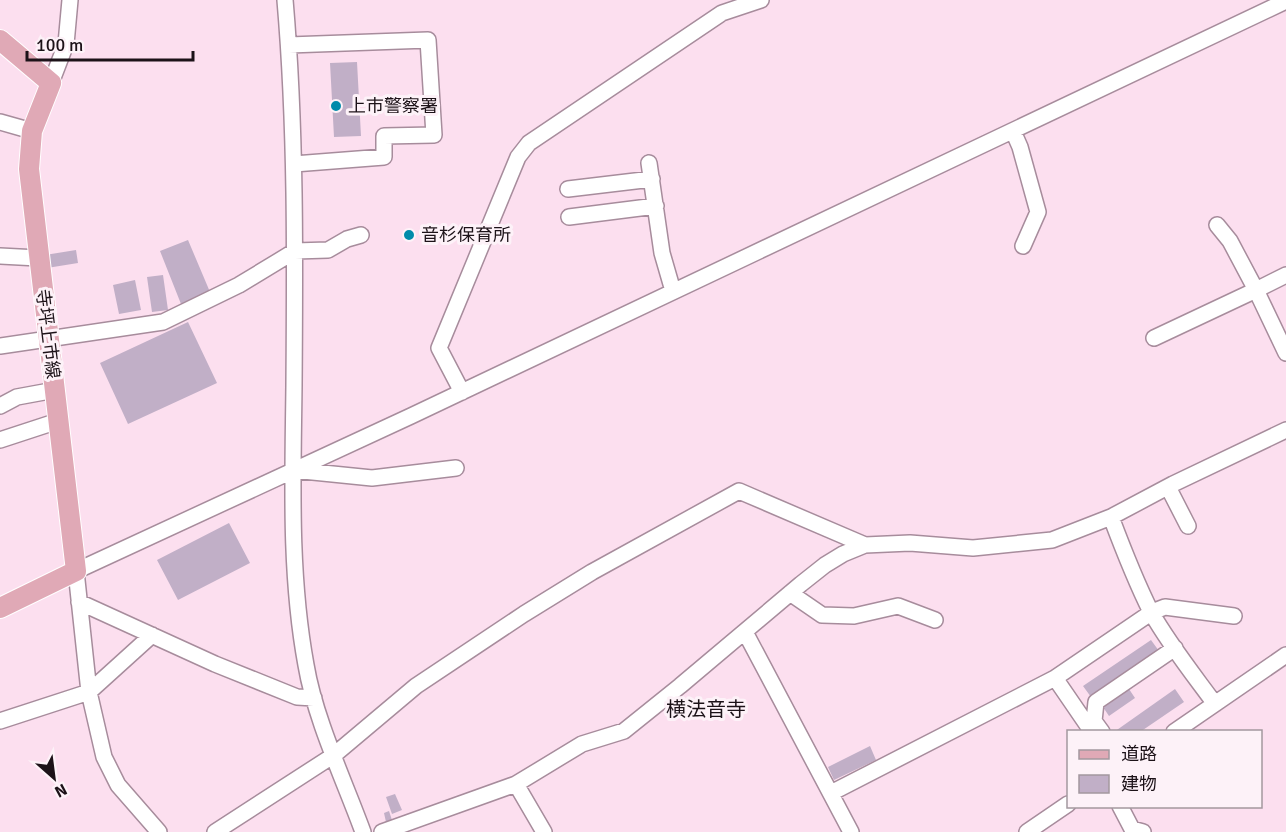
<svg xmlns="http://www.w3.org/2000/svg" width="1286" height="832" font-family="Signika,'Noto Sans JP',sans-serif">
	<style>
		.building { fill: #c1afc7 }
		.lines { fill: none; stroke-linecap: round; stroke-linejoin: round }
		.minor-casing { stroke: #a78c9c; stroke-width: 18 }
		.major-casing { stroke: #fff; stroke-width: 22 }
		.minor { stroke: #fff; stroke-width: 15 }
		.major { stroke: #e0a9b6; stroke-width: 20 }
		.poi-dot { fill: #008baa; stroke: #fdf2f8; stroke-width: 2 }
		.labels { text-anchor: middle; dominant-baseline: central; stroke-width: 6; stroke-linejoin: round; paint-order: stroke }
		.poi-label { font-size: 18px; fill: #1c1218; stroke: #fdf2f8; text-anchor: start }
		.street-label { font-size: 18px; fill: #1c1218; stroke: #fdf2f8 }
		.neighbourhood-label { font-size: 20px; fill: #1c1218; stroke: #fdf2f8 }
	</style>
	<rect width="100%" height="100%" fill="#fcdfef"/>
	<path class="building" d="M357 62 361 136 334 137 330 63Z
		M188 240 210 292 181 304 160 251Z
		M76 250 78 263 47 268 45 255Z
		M163 275 168 310 152 312 147 277Z
		M135 280 141 310 119 314 113 285Z
		M188 322 217 383 128 424 100 363Z
		M229 523 250 563 178 600 157 560Z
		M1151 640 1159 651 1091 697 1083 686Z
		M1129 689 1135 698 1109 716 1103 707Z
		M1175 689 1184 702 1140 732H1114Z
		M870 746 876 760 834 780 828 767Z
		M395 794 402 810 392 814 386 797Z
		M389 811 392 820 386 822 384 813Z"/>
	<g class="lines">
		<g class="minor-casing">
			<path id="minor" d="M285 0C296 128 295 257 294 385 293 478 289 573 306 665 315 719 344 780 363 832
				M289 45 428 40 434 135 384 136V157L294 164
				M51 83 66 44 70 0
				M0 122 32 131
				M1013 131 1020 147 1038 212 1023 246
				M649 163 662 253 673 291
				M568 189 652 179
				M569 217 656 206
				M0 256 38 258
				M1286 275 1256 290 1286 353
				M1154 338 1256 290 1230 241 1217 225
				M0 346 163 322 239 285 295 251 328 250 347 239 361 235
				M462 392 439 348 518 157 529 143 722 13 761 0
				M0 406 17 397 55 390
				M0 440 58 421
				M293 470 372 478 456 468
				M1168 487 1188 526
				M1111 517C1123 549 1136 582 1151 612 1169 644 1193 674 1215 704
				M790 593 822 615 854 616 898 606 935 620
				M79 602 215 664 297 697 314 698
				M745 632 851 832
				M1055 678 1092 732
				M0 721 89 692 152 635
				M1102 732 1094 721 1096 702 1175 648
				M1174 732 1286 655
				M516 784 544 832
				M831 793 1055 678 1152 612 1165 607 1234 616
				M1120 806 1132 829 1143 832
				M159 832 118 785 104 757 89 692 76 571 411 416 1286 1
				M215 832 334 755 416 686 524 614 592 572 739 491 865 545
				M382 832 516 784 582 744 624 731 680 686 801 584 825 565 843 554 865 545 910 543 973 548 1052 540 1111 517 1173 484 1286 430
				M1027 832 1068 804"/>
		</g>
		<g class="major-casing">
			<path id="major" d="M0 40 51 83 32 131 29 169 76 571 0 608"/>
		</g>
		<use href="#minor" class="minor"/>
		<use href="#major" class="major"/>
	</g>
	<g class="poi-dot">
		<circle cx="336" cy="106" r="6"/>
		<circle cx="409" cy="235" r="6"/>
	</g>
	<g class="labels">
		<g class="poi-label">
			<text x="348" y="106">上市警察署</text>
			<text x="421" y="235">音杉保育所</text>
		</g>
		<g class="street-label">
			<text transform="translate(48 334) rotate(83)">寺坪上市線</text>
		</g>
		<g class="neighbourhood-label">
			<text x="706" y="709">横法音寺</text>
		</g>
	</g>
	<rect x="1067" y="730" width="195" height="78" fill="#fdf2f8" stroke="#a3989e" stroke-width="1.5"/>
	<rect x="1079" y="750" width="30" height="9" fill="#e0a9b6" stroke="#a3989e" stroke-width="1.5"/>
	<text x="1121" y="760" font-size="18" fill="#1c1218">道路</text>
	<rect x="1079" y="775" width="30" height="18" fill="#c1afc7" stroke="#a3989e" stroke-width="1.5"/>
	<text x="1121" y="790" font-size="18" fill="#1c1218">建物</text>
	<g transform="translate(54 778) rotate(152)" stroke="#fdf2f8" stroke-width="4.5" paint-order="stroke">
	<path d="M0-4.5L10 22L0 15L-10 22Z" fill="#1c1218"/>
	<text y="-9" font-size="16" font-weight="bold" text-anchor="middle" fill="#1c1218">N</text>
	</g>
	<path d="M27 51v9h166v-9" fill="none" stroke="#1c1218" stroke-width="3"/>
	<text x="36" y="51" font-size="18" fill="#1c1218" stroke="#fdf2f8" stroke-width="4.5" paint-order="stroke">100 m</text>
</svg>
